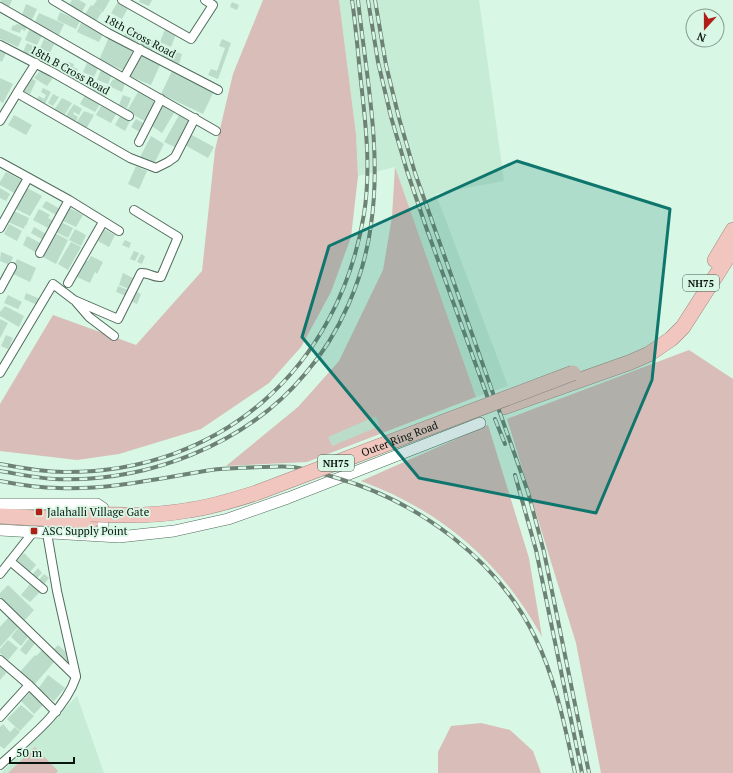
<svg xmlns="http://www.w3.org/2000/svg" width="733" height="773" font-family="'PT Serif',serif">
	<style>
		.built { fill: #c6ecd5 }
		.green { fill: #d9bdb8 }
		.building { fill: #bbdcc8 }
		.lines { fill: none; stroke-linecap: round; stroke-linejoin: round }
		.street-casing { stroke: #516c5c; stroke-width: 10 }
		.secondary-casing { stroke: #516c5c; stroke-width: 12 }
		.highway-casing { stroke: #a08880; stroke-width: 16 }
		.street { stroke: #fff; stroke-width: 8 }
		.secondary { stroke: #fff; stroke-width: 11 }
		.highway { stroke: #f1c6be; stroke-width: 15 }
		.rail-casing { stroke: #6d8275; stroke-width: 4 }
		.rail { stroke: #d8f7e4; stroke-width: 2.5; stroke-dasharray: 8; stroke-linecap: butt }
		.highway-bridge-casing { stroke: #a08880; stroke-width: 16; stroke-linecap: butt }
		.highway-bridge { stroke: #f1c6be; stroke-width: 15 }
		.marked { fill: #0f766e; fill-opacity: 0.2; stroke: #0f766e; stroke-width: 3; stroke-linejoin: round }
		.poi-dot { fill: #af1f17; stroke: #d8f7e4; stroke-width: 1.5 }
		.labels { text-anchor: middle; dominant-baseline: central; stroke-width: 3.5; stroke-linejoin: round; paint-order: stroke }
		.shield { fill: #d8f7e4; stroke: #47584e; stroke-width: 1 }
		.shield-label { font-size: 10px; font-weight: bold; fill: #09140e }
		.street-label { font-size: 11px; fill: #09140e; stroke: #d8f7e4 }
		.poi-label { font-size: 11px; fill: #09140e; stroke: #d8f7e4; text-anchor: start }
	</style>
	<rect width="100%" height="100%" fill="#d8f7e4"/>
	<path class="built" d="M339 0H479L504 181 436 194 508 386 476 397 395 167 358 176 356 134Z
		M77 696 104 773H1Z"/>
	<path class="green" d="M263 0H339L356 134 358 176 351 237 331 292 301 347 269 383 201 429 119 454 77 460 0 451V404L53 315 136 345 202 271 215 150 233 74Z
		M395 167 476 397 307 462 226 466 298 407 339 361 383 270 392 217Z
		M689 350 733 379V773H601L576 643 507 419Z
		M488 425 529 558 542 637C500 561 442 511 361 481Z
		M481 723 510 730 533 751 541 773H438V752L451 726Z
		M35 747 58 771 56 773H8Z"/>
	<path class="building" d="M1 0H12L9 7 0 3Z
		M72 0H79L86 4 82 12 69 5Z
		M97 0H110L103 12 95 7 102 12 96 21 85 14 91 5 93 6Z
		M140 0H152L149 6 139 2Z
		M118 2 128 8 122 19 111 13Z
		M232 2 239 5 237 10 230 7Z
		M26 4 37 9 32 20 22 15Z
		M60 12 80 21 76 29 57 20Z
		M39 13 64 24 59 35 34 24Z
		M81 23 103 34 99 42 77 32Z
		M16 24 27 26 25 31 21 29 20 33 11 30 13 25 15 26Z
		M129 26 142 33 138 42 124 36Z
		M0 28 22 38 18 47 0 39Z
		M165 29 176 34 171 47 160 42Z
		M29 30 42 35 37 45 25 40Z
		M144 36 156 42 152 50 140 44Z
		M109 37 134 48 123 70 99 60Z
		M44 39 54 44 50 53 40 48Z
		M222 39 231 43 218 79 208 75 211 69 217 71 225 48 219 46Z
		M27 43 37 48 33 57 23 52Z
		M165 48 182 54 179 64 162 56Z
		M0 50 6 53 2 62 0 61Z
		M138 54 161 63 151 85 129 76Z
		M68 62 74 64 73 67 78 69 74 79 62 74Z
		M87 63 98 68 94 77 83 72Z
		M101 70 112 75 108 84 97 80Z
		M40 71 53 78 47 86 34 78Z
		M172 71 214 91 203 114 161 94Z
		M29 77 36 81 30 94 23 91Z
		M0 78 13 84 3 103 0 101Z
		M113 79 115 80 116 79 125 83 122 92 109 86Z
		M97 82 110 89 104 99 92 91Z
		M43 88 51 92 45 104 36 100 39 96 44 99 46 95 41 92Z
		M138 92 157 103 146 122 127 111Z
		M53 94 59 97 53 106 48 103Z
		M85 95 100 104 95 112 80 104Z
		M123 95 131 98 127 108 119 105Z
		M62 98 72 103 64 116 54 110Z
		M74 104 82 109 79 115 74 112 73 114 78 117 75 123 65 117Z
		M162 105 174 113 162 133 150 125Z
		M101 106 116 114 111 123 96 115Z
		M84 111 94 115 86 129 76 123Z
		M14 115 32 125 26 135 8 125Z
		M179 115 191 122 177 148 164 142Z
		M120 116 130 121 125 131 115 125Z
		M136 119 145 124 140 132 131 127Z
		M190 134 214 147 208 158 183 144Z
		M151 136 164 144 154 164 140 157Z
		M136 166 147 171 139 189 128 184Z
		M6 172 23 181 16 194 0 185V182Z
		M0 188 10 194 6 201 0 198Z
		M27 188 42 196 30 216 16 209Z
		M46 201 60 209 56 215 42 207Z
		M68 207 83 215 76 227 61 220Z
		M39 209 50 215 48 218 54 221 50 229 33 220Z
		M14 211 29 218 26 226 25 225 24 229 8 222Z
		M61 222 73 228 68 238 56 232Z
		M9 224 22 231 17 241 4 234Z
		M34 227 48 235 45 241 31 233Z
		M75 229 86 235 81 246 69 240Z
		M104 229 115 235 109 247 98 241Z
		M55 233 68 240 56 264 43 257Z
		M27 236 42 244 37 253 23 245Z
		M125 240 131 243 129 248 122 245Z
		M71 242 81 247 68 270 58 264Z
		M134 251 139 253 135 261 130 259Z
		M1 252 13 257 10 265 0 261Z
		M141 254 145 256 142 264 137 262Z
		M91 256 103 262 97 274 95 272 90 283 77 277 85 260 88 261Z
		M17 259 36 268 30 282 11 273Z
		M123 273 133 278 129 289 119 285Z
		M118 286 128 290 126 296 116 292Z
		M135 291 141 294 137 304 130 301Z
		M26 293 40 299 37 305 24 299Z
		M8 295 22 302 18 309 4 303Z
		M5 306 24 316 19 327 0 316V312Z
		M0 319 8 323 0 338Z
		M6 335 13 338 8 349 1 346Z
		M376 416 380 426 332 446 328 437Z
		M24 553 36 565 30 572 17 560Z
		M38 568 42 573 36 579 32 575Z
		M44 574 49 578 42 587 37 582Z
		M30 584 40 592 30 602 21 595Z
		M8 585 34 610 24 621 0 597V593Z
		M9 617 19 626 0 647V627Z
		M18 628 28 637 21 646 11 637Z
		M30 637 36 642 26 655 20 650Z
		M8 640 18 648 8 660 0 653V649Z
		M58 645 72 657 66 663 52 651Z
		M42 650 55 661 34 685 19 673 35 655 36 656Z
		M0 665 7 672 0 680Z
		M48 675 65 688 54 701 38 689Z
		M30 692 43 705 34 714 21 701Z
		M21 705 34 716 20 731 7 719Z
		M3 724 10 732 15 727 20 732 4 749 0 746V727Z"/>
	<g class="lines">
		<g class="street-casing">
			<path id="street" d="M53 0 108 33 218 90
				M122 0 191 39 213 5 205 0
				M0 7 216 131
				M0 45 52 72 129 116
				M124 78 140 49
				M17 93 36 63
				M0 121 17 93 130 158 156 168 168 162 175 157 195 118
				M139 142 161 99
				M0 162 69 200 119 231
				M0 228 28 178
				M40 253 69 200
				M68 283 103 222
				M0 289 12 267
				M76 302 89 317 114 336
				M0 373 53 284 74 300 118 319 141 273C148 272 153 278 161 277L178 237 134 210
				M47 533 57 591 76 676
				M10 561 43 589
				M0 574 34 531
				M0 603 76 677C65 711 26 741 0 765
				M0 660 29 685 56 712
				M0 717 29 685"/>
		</g>
		<g class="secondary-casing">
			<path id="secondary" d="M0 504H97L103 508V535
				M0 530 119 537 174 531 228 519 288 498 480 423"/>
		</g>
		<g class="highway-casing">
			<path id="highway" d="M715 260 733 230
				M504 407 631 362 649 354 671 339 683 327 733 249
				M0 516 91 521"/>
		</g>
		<use href="#street" class="street"/>
		<use href="#secondary" class="secondary"/>
		<use href="#highway" class="highway"/>
		<g class="rail-casing">
			<path id="rail" d="M368 0 378 62 391 117 407 171 426 227 490 404
				M375 0 386 65 399 118 415 173 528 492 544 552 589 773
				M495 419 505 444
				M0 464C21 468 42 472 64 472 221 473 339 368 364 214 371 170 366 126 361 82 358 55 356 27 352 0
				M0 471C18 474 36 478 54 479 146 483 246 445 305 374 340 334 364 278 371 225 382 150 366 75 358 0
				M515 475 536 550 582 773
				M0 481C20 485 39 488 59 488 110 490 161 478 211 470 227 468 244 468 260 467 271 467 283 466 293 467 308 469 323 474 337 478 419 502 497 559 535 637 556 680 565 727 575 773"/>
		</g>
		<use href="#rail" class="rail"/>
		<g class="highway-bridge-casing">
			<g id="highway-bridge">
				<path id="s1" d="M91 514C124 516 157 516 190 510 212 507 234 500 256 493L573 373"/>
			</g>
		</g>
		<use href="#highway-bridge" class="highway-bridge"/>
	</g>
	<path class="marked" d="M517 161 670 209 652 380 596 513 419 478 302 337 329 246Z"/>
	<g class="poi-dot">
		<rect x="35" y="508" width="8" height="8" rx="2"/>
		<rect x="30" y="527" width="8" height="8" rx="2"/>
	</g>
	<g class="labels">
		<g class="shield">
			<rect x="683" y="275" width="36" height="16" rx="3"/>
			<rect x="318" y="455" width="36" height="16" rx="3"/>
		</g>
		<g class="shield-label">
			<text x="701" y="283">NH75</text>
			<text x="336" y="463">NH75</text>
		</g>
		<g class="street-label">
			<text transform="translate(140 36) rotate(28)">18th Cross Road</text>
			<text transform="translate(70 70) rotate(29)">18th B Cross Road</text>
			<text stroke="none"><textPath href="#s1" startOffset="321">Outer Ring Road</textPath></text>
		</g>
		<g class="poi-label">
			<text x="47" y="512">Jalahalli Village Gate</text>
			<text x="42" y="531">ASC Supply Point</text>
		</g>
	</g>
	<g transform="translate(705 28) rotate(201)"><circle r="19" fill="#d8f7e4" stroke="#859c8e"/>
	<path d="M0-3L7 15L0 10L-7 15Z" fill="#af1f17"/>
	<text y="-6" font-size="11" font-weight="bold" text-anchor="middle" fill="#09140e">N</text>
	</g>
	<path d="M10 757v6h64v-6" fill="none" stroke="#09140e" stroke-width="2"/>
	<text x="16" y="757" font-size="12" fill="#09140e" stroke="#d8f7e4" stroke-width="3" paint-order="stroke">50 m</text>
</svg>
